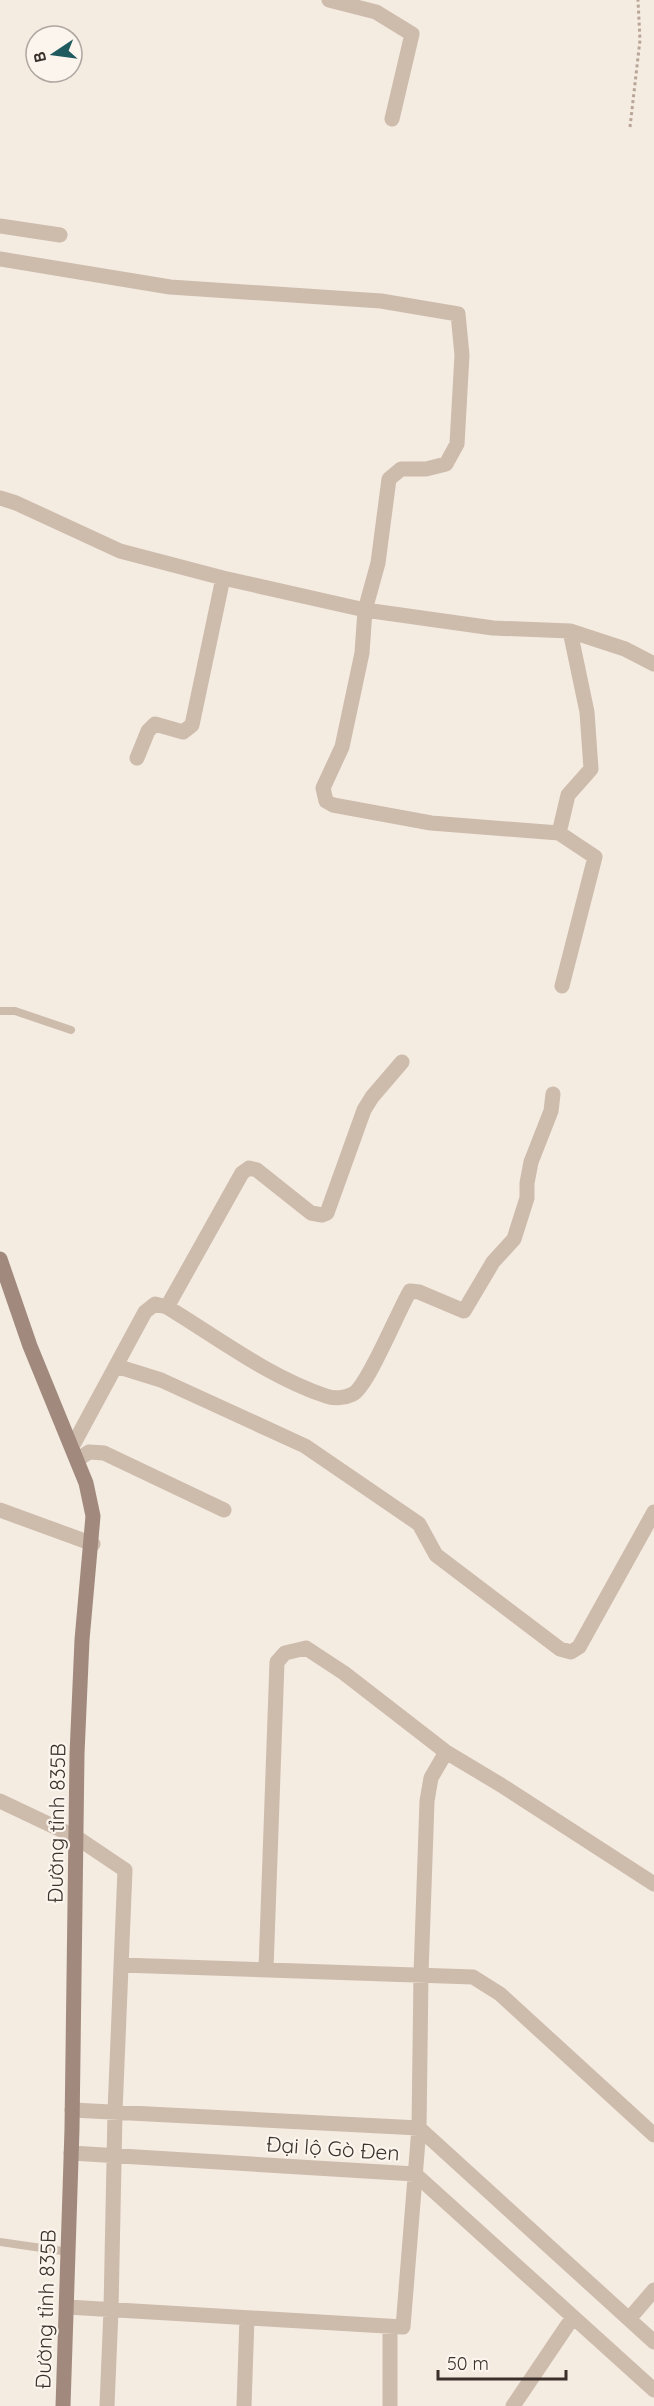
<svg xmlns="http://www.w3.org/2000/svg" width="654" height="2406" font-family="Quicksand,sans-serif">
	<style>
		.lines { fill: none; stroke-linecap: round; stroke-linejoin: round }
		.path { stroke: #b9a596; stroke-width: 3; stroke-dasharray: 3 3; stroke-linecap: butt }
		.service { stroke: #cdbbac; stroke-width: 8 }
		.minor { stroke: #cdbbac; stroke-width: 15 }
		.secondary { stroke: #a18a7d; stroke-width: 15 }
		.labels { text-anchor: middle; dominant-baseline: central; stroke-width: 4.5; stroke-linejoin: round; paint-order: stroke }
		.street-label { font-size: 21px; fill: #3b302b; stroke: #fbf5ee }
	</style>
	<rect width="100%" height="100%" fill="#f4ebe1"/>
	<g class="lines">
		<path class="path" d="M630 127 640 40 638 0"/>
		<path class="service" d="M0 1011H15L71 1030
			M0 2242 69 2252"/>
		<path class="minor" d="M329 0 376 12 412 34 392 119
			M0 226 60 235
			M0 259 170 287 381 301 458 314 462 355 457 444 446 464 426 469H401L389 479 378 563 365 610 362 653 342 747 323 788 326 801 333 805 431 823 559 833
			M0 498 16 503 120 551 223 578 365 610 493 628 570 631 625 649 654 664
			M137 758 148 731 155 724 183 732 192 725 223 578
			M562 986 595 857 559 833 568 795 591 769 587 712 570 631
			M167 1307 242 1173 249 1168 257 1170 311 1213 322 1215 327 1213 364 1110 372 1097 402 1062
			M116 1366 161 1380 305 1446 419 1524 436 1555 560 1649 571 1652 579 1647 654 1512
			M72 1447 145 1312 155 1304 167 1307C218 1338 269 1377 326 1396 334 1399 345 1398 353 1394 368 1386 398 1311 410 1291L419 1292 464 1311 493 1262 514 1239 527 1198V1183L531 1162 551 1111 553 1094
			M77 1460 89 1452 104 1453 224 1510
			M0 1510 93 1544
			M0 1801 76 1837 125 1870 115 2112 111 2310 107 2406
			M121 1965 473 1977 500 1994 654 2135
			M266 1969 277 1662 285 1653 306 1648 344 1673 446 1752 501 1785 654 1884
			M72 2110 419 2128 654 2342
			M71 2153 415 2174 654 2390
			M67 2307 403 2327 419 2128 421 1974 427 1801 431 1778 446 1752
			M629 2319 654 2290
			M390 2327V2406
			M244 2406 247 2318
			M513 2406 573 2317"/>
		<path class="secondary" d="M0 1259 30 1346 86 1483 93 1516 82 1640 77 1754 72 2129 63 2406"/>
	</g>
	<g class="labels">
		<g class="street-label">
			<text transform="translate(56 1823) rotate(-89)">Đường tỉnh 835B</text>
			<text transform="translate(333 2148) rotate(4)">Đại lộ Gò Đen</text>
			<text transform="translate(45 2309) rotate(-88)">Đường tỉnh 835B</text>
		</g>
	</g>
	<g transform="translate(54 54) rotate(257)"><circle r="28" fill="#fbf5ee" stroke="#aea6a0" stroke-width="1.5"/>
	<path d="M0-4.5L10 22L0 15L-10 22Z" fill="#1f5a5e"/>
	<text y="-9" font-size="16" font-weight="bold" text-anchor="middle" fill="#3b302b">B</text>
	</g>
	<path d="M438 2370v9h128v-9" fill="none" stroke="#3b302b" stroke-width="3"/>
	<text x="447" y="2370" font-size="18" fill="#3b302b" stroke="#fbf5ee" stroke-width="4.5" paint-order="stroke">50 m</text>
</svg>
